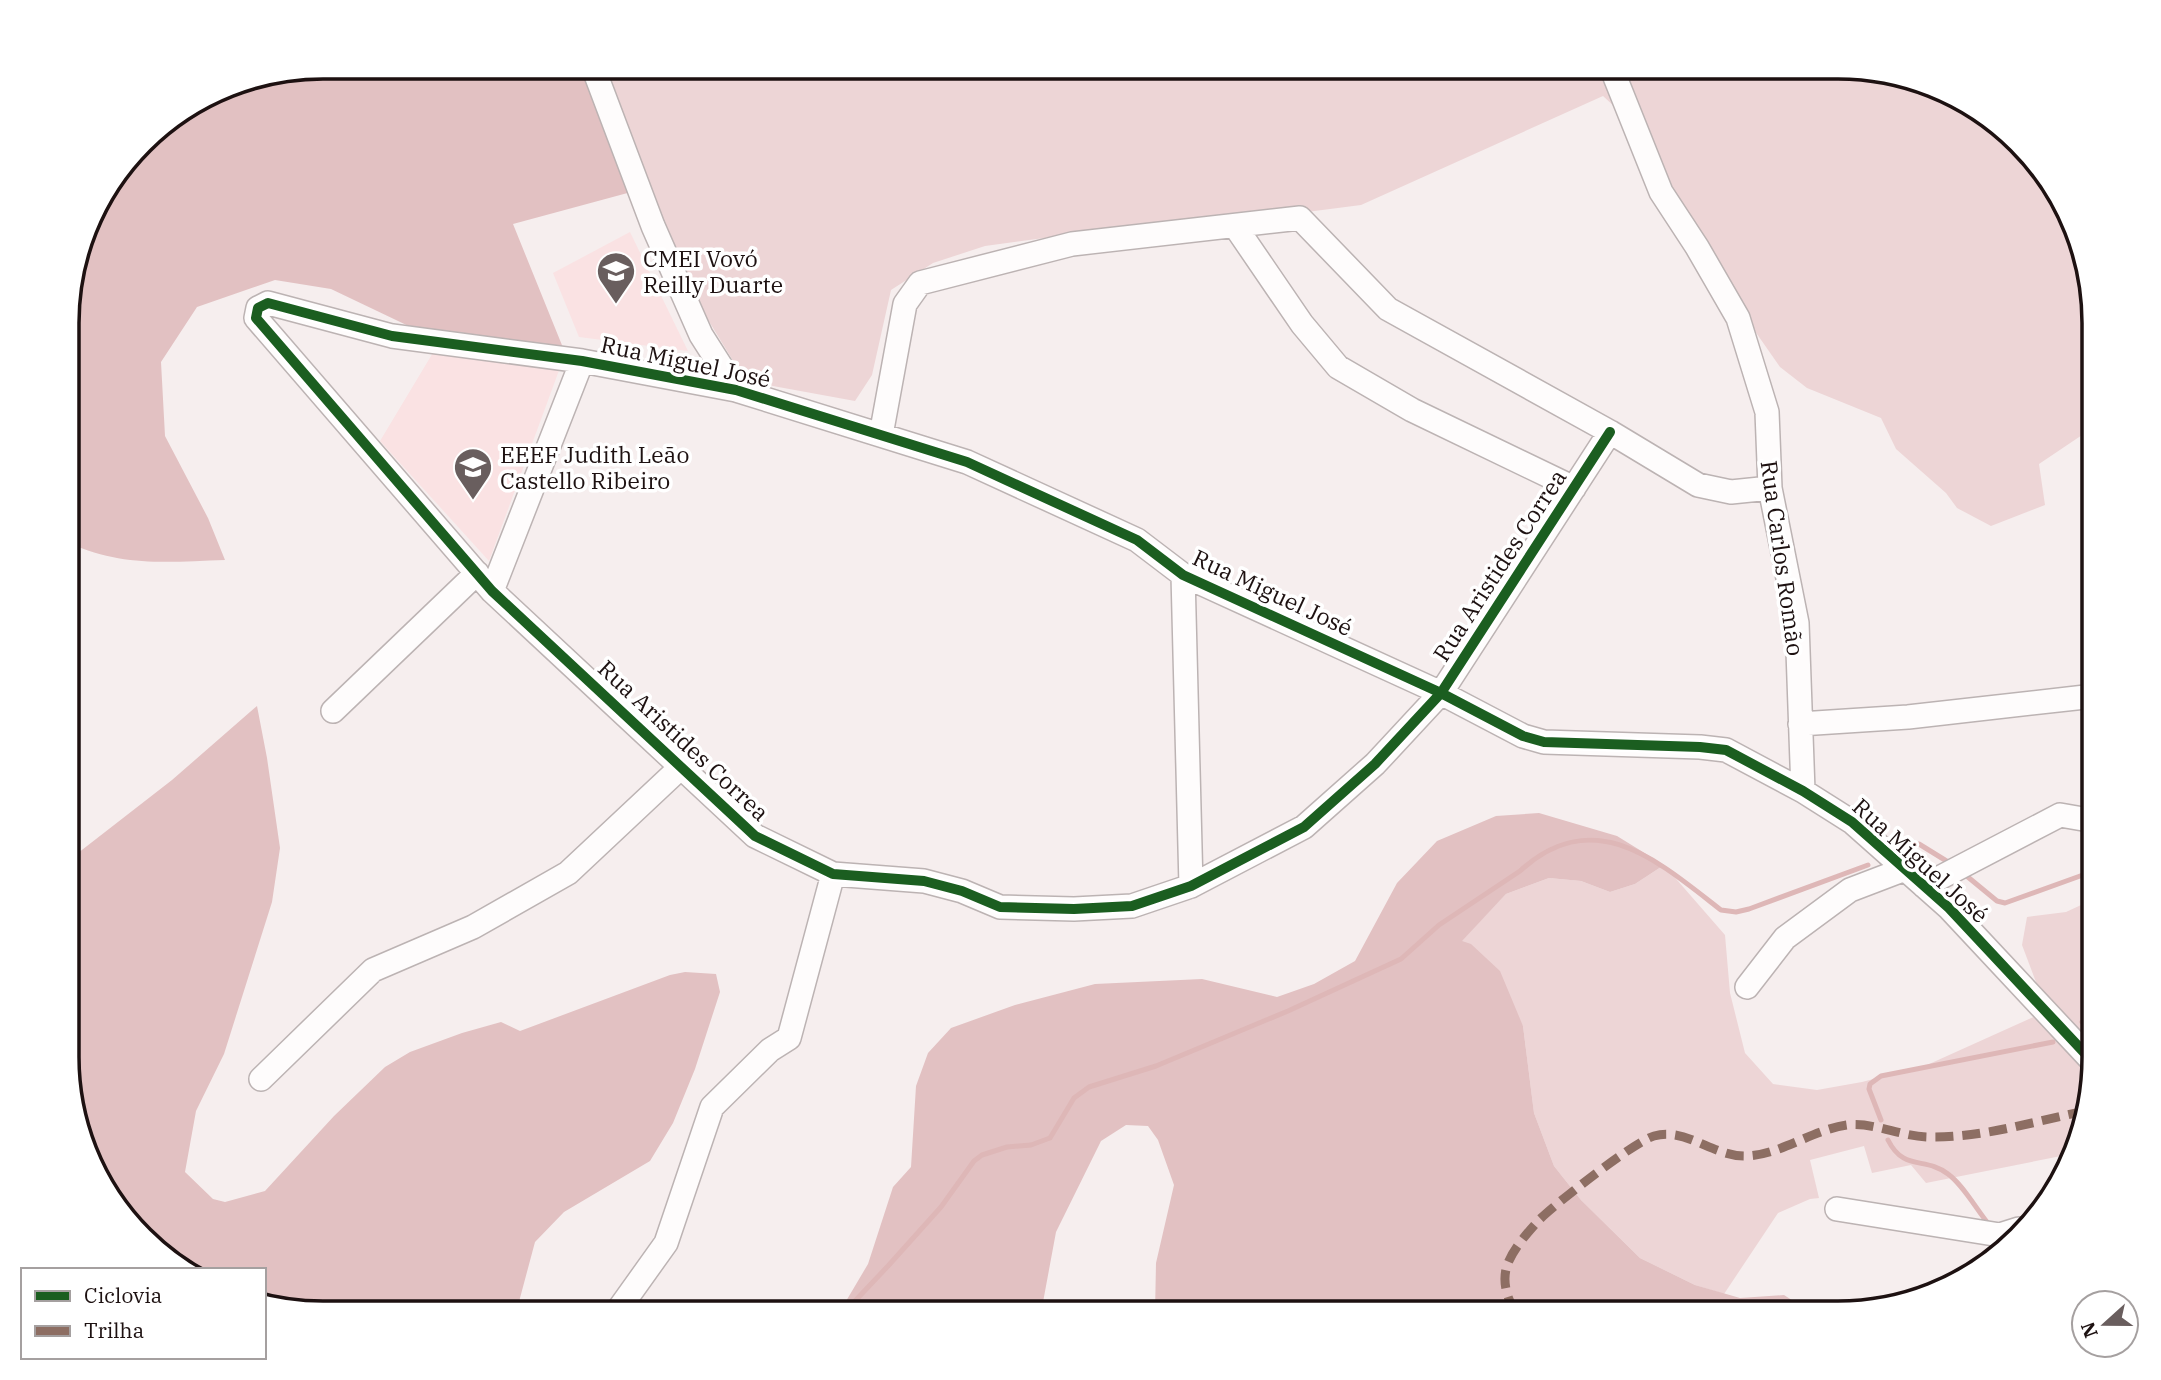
<svg xmlns="http://www.w3.org/2000/svg" width="2161" height="1380" font-family="'IBM Plex Serif',serif">
	<style>
		.built { fill: #fae2e3 }
		.green { fill: #edd5d6 }
		.forest { fill: #e2c1c2 }
		.lines { fill: none; stroke-linecap: round; stroke-linejoin: round }
		.stream { stroke: #deb7b7; stroke-width: 5 }
		.minor-casing { stroke: #bcb3b3; stroke-width: 26 }
		.minor { stroke: #fefcfc; stroke-width: 23 }
		.quiet { stroke: #8d6e63; stroke-width: 9; stroke-dasharray: 18 9; stroke-linecap: butt }
		.cycleway-casing { stroke: #fff; stroke-width: 15 }
		.cycleway { stroke: #1b5e20; stroke-width: 10 }
		.labels { text-anchor: middle; dominant-baseline: central; stroke-width: 7; stroke-linejoin: round; paint-order: stroke }
		.poi-label { font-size: 23px; fill: #1d1111; stroke: #fff; text-anchor: start }
		.street-label { font-size: 23px; fill: #1d1111; stroke: #fff }
		.rim { fill: none; stroke: #1d1111; stroke-width: 3.5 }
	</style>
	<rect width="100%" height="100%" fill="#f6eeee"/>
	<path class="built" d="M630 232 688 351 579 337 553 273Z
		M434 351 561 365 489 561 380 441Z"/>
	<path class="green" d="M597 67H1838L1905 75 1980 110 2060 195 2094 307V427L2039 464 2045 505 1991 526 1957 508 1946 493 1896 449 1881 418 1807 388 1780 367 1736 304 1695 240 1644 134 1603 96 1361 205 1238 221 1119 228 985 246 933 263 891 290 872 375 855 401 762 384 735 364 685 282Z
		M1664 865 1725 935 1730 993 1745 1053 1773 1084 1817 1090 1862 1082 1927 1065 2047 1011 2022 945 2027 917 2066 912 2094 899V1073L2066 1155 1926 1183 1911 1165 1872 1173 1864 1146 1810 1160 1819 1198 1810 1199 1778 1213 1724 1294 1695 1285 1640 1258 1581 1200 1554 1166 1534 1113 1523 1026 1461 941 1506 894 1549 878 1581 881 1610 892 1635 884Z"/>
	<path class="forest" d="M323 67H597L646 188 513 224 570 365 419 331 331 289 275 280 197 307 161 362 165 436 208 518 225 560C166 562 123 567 69 543V290L93 209 154 130 225 86Z
		M257 706 267 758 280 848 272 902 224 1054 196 1111 185 1172 213 1199 225 1202 265 1191 334 1116 385 1067 410 1052 462 1033 501 1022 520 1031 670 975 685 972 716 974 720 992 695 1069 673 1123 650 1161 564 1212 535 1242 516 1313H323L264 1304V1270H180L101 1185 69 1090V860L172 780Z
		M1539 813 1617 836 1664 865 1635 884 1610 892 1581 881 1549 878 1506 894 1462 941 1471 944 1500 971 1523 1026 1534 1113 1554 1166 1581 1200 1640 1258 1695 1285 1740 1298 1784 1295 1812 1313H1155L1156 1263 1174 1185 1158 1140 1148 1126 1126 1125 1101 1141 1056 1232 1041 1313H839L868 1264 893 1187 911 1167 916 1086 928 1053 951 1028 1015 1005 1095 984 1202 979 1277 997 1314 984 1355 961 1397 883 1437 841 1496 816Z"/>
	<g class="lines">
		<path class="stream" d="M1896 848 1919 844 1953 865
			M1963 873 1997 901 2005 903 2094 871
			M2082 1022 2094 1015
			M1881 1120 1869 1089 1870 1084 1881 1076 2053 1042
			M1888 1140C1904 1172 1925 1156 1948 1174 1963 1185 1975 1207 1987 1222
			M836 1313 854 1302 888 1266 941 1207 974 1161 982 1155 1007 1147 1031 1145 1050 1138 1074 1098 1089 1087 1156 1066 1288 1011 1401 959 1439 925 1520 871C1594 803 1658 861 1721 910L1736 912 1749 909 1868 865"/>
		<g class="minor-casing">
			<path id="minor" d="M593 67 653 226 701 335 736 390
				M1611 67 1661 192 1697 247 1738 318 1767 412 1770 488 1797 623 1803 791
				M1235 226 1302 324 1338 367 1412 410 1574 488
				M1610 432 1441 693 1375 764 1304 827 1191 886 1132 906 1074 909 1000 907 962 891 924 881 833 874 755 836 492 591 256 318 258 308 268 303 392 336 582 361 736 390 967 462 1137 540 1183 575 1441 693 1523 736 1544 742 1700 747 1726 750 1803 791 1852 822 1949 908 2094 1063
				M881 435 905 304 920 283 1072 244 1300 218 1388 309 1610 432 1698 485 1731 492 1770 488
				M1183 575 1191 886
				M492 591 582 361
				M333 711 477 573
				M1800 724 1908 717 2094 696
				M1924 886 2060 815 2083 819 2094 816
				M1747 987 1785 938 1850 890 1905 869
				M261 1079 373 970 473 927 568 873 681 767
				M1837 1209 2000 1235 2019 1229
				M616 1313 666 1243 712 1107 770 1050 789 1038 833 874"/>
		</g>
		<use href="#minor" class="minor"/>
		<path class="quiet" d="M1516 1313C1507 1299 1501 1280 1508 1263 1514 1248 1528 1232 1539 1220 1555 1204 1635 1141 1654 1136 1686 1127 1714 1157 1746 1156 1780 1155 1812 1130 1847 1125 1875 1122 1901 1137 1930 1137 1981 1138 2032 1122 2081 1112"/>
		<g class="cycleway-casing">
			<path id="cycleway" d="M1610 432 1441 693 1375 764 1304 827 1191 886 1132 906 1074 909 1000 907 962 891 924 881 833 874 755 836 492 591 256 318 258 308 268 303 392 336 582 361 736 390 967 462 1137 540 1183 575 1441 693 1523 736 1544 742 1700 747 1726 750 1803 791 1852 822 1949 908 2094 1063"/>
		</g>
		<use href="#cycleway" class="cycleway"/>
	</g>
	<defs>
		<g id="school-pin" transform="scale(2.0125)"><path d="M0 17L-7.5 6A9.5 9.5 0 1 1 7.5 6Z" fill="#695e5e" stroke="#fff"/><path d="M0-5L7-2L0 1L-7-2ZM-4 1L0 2.5L4 1V4Q0 6-4 4Z" fill="#fff"/></g>
	</defs>
	<g fill-rule="evenodd">
		<use href="#school-pin" x="616" y="271"/>
		<use href="#school-pin" x="473" y="467"/>
	</g>
	<g class="labels">
		<g class="poi-label">
			<text x="643" y="258">CMEI Vovó<tspan x="643" dy="26">Reilly Duarte</tspan></text>
			<text x="500" y="454">EEEF Judith Leão<tspan x="500" dy="26">Castello Ribeiro</tspan></text>
		</g>
		<g class="street-label">
			<text transform="translate(686 361) rotate(12)">Rua Miguel José</text>
			<text transform="translate(1783 558) rotate(82)">Rua Carlos Romão</text>
			<text transform="translate(1499 565) rotate(-57)">Rua Aristides Correa</text>
			<text transform="translate(1273 592) rotate(25)">Rua Miguel José</text>
			<text transform="translate(684 740) rotate(43)">Rua Aristides Correa</text>
			<text transform="translate(1921 860) rotate(42)">Rua Miguel José</text>
		</g>
	</g>
	<path d="M0 0H2161V1380H0ZM323 79H1838A244 244 0 0 1 2082 323V1057A244 244 0 0 1 1838 1301H323A244 244 0 0 1 79 1057V323A244 244 0 0 1 323 79Z" fill="#fff" fill-rule="evenodd"/>
	<path class="rim" d="M323 79H1838A244 244 0 0 1 2082 323V1057A244 244 0 0 1 1838 1301H323A244 244 0 0 1 79 1057V323A244 244 0 0 1 323 79Z"/>
	<rect x="21" y="1268" width="245" height="91" fill="#ffffff" stroke="#a5a0a0" stroke-width="2"/>
	<rect x="35" y="1291" width="35" height="10" fill="#1b5e20" stroke="#a5a0a0" stroke-width="2"/>
	<text x="84" y="1303" font-size="21" fill="#1d1111">Ciclovia</text>
	<rect x="35" y="1326" width="35" height="10" fill="#8d6e63" stroke="#a5a0a0" stroke-width="2"/>
	<text x="84" y="1338" font-size="21" fill="#1d1111">Trilha</text>
	<g transform="translate(2105 1324) rotate(249)"><circle r="33" fill="#ffffff" stroke="#a5a0a0" stroke-width="2"/>
	<path d="M0-5L12 26L0 18L-12 26Z" fill="#695e5e"/>
	<text y="-10" font-size="19" font-weight="bold" text-anchor="middle" fill="#1d1111">N</text>
	</g>
</svg>
